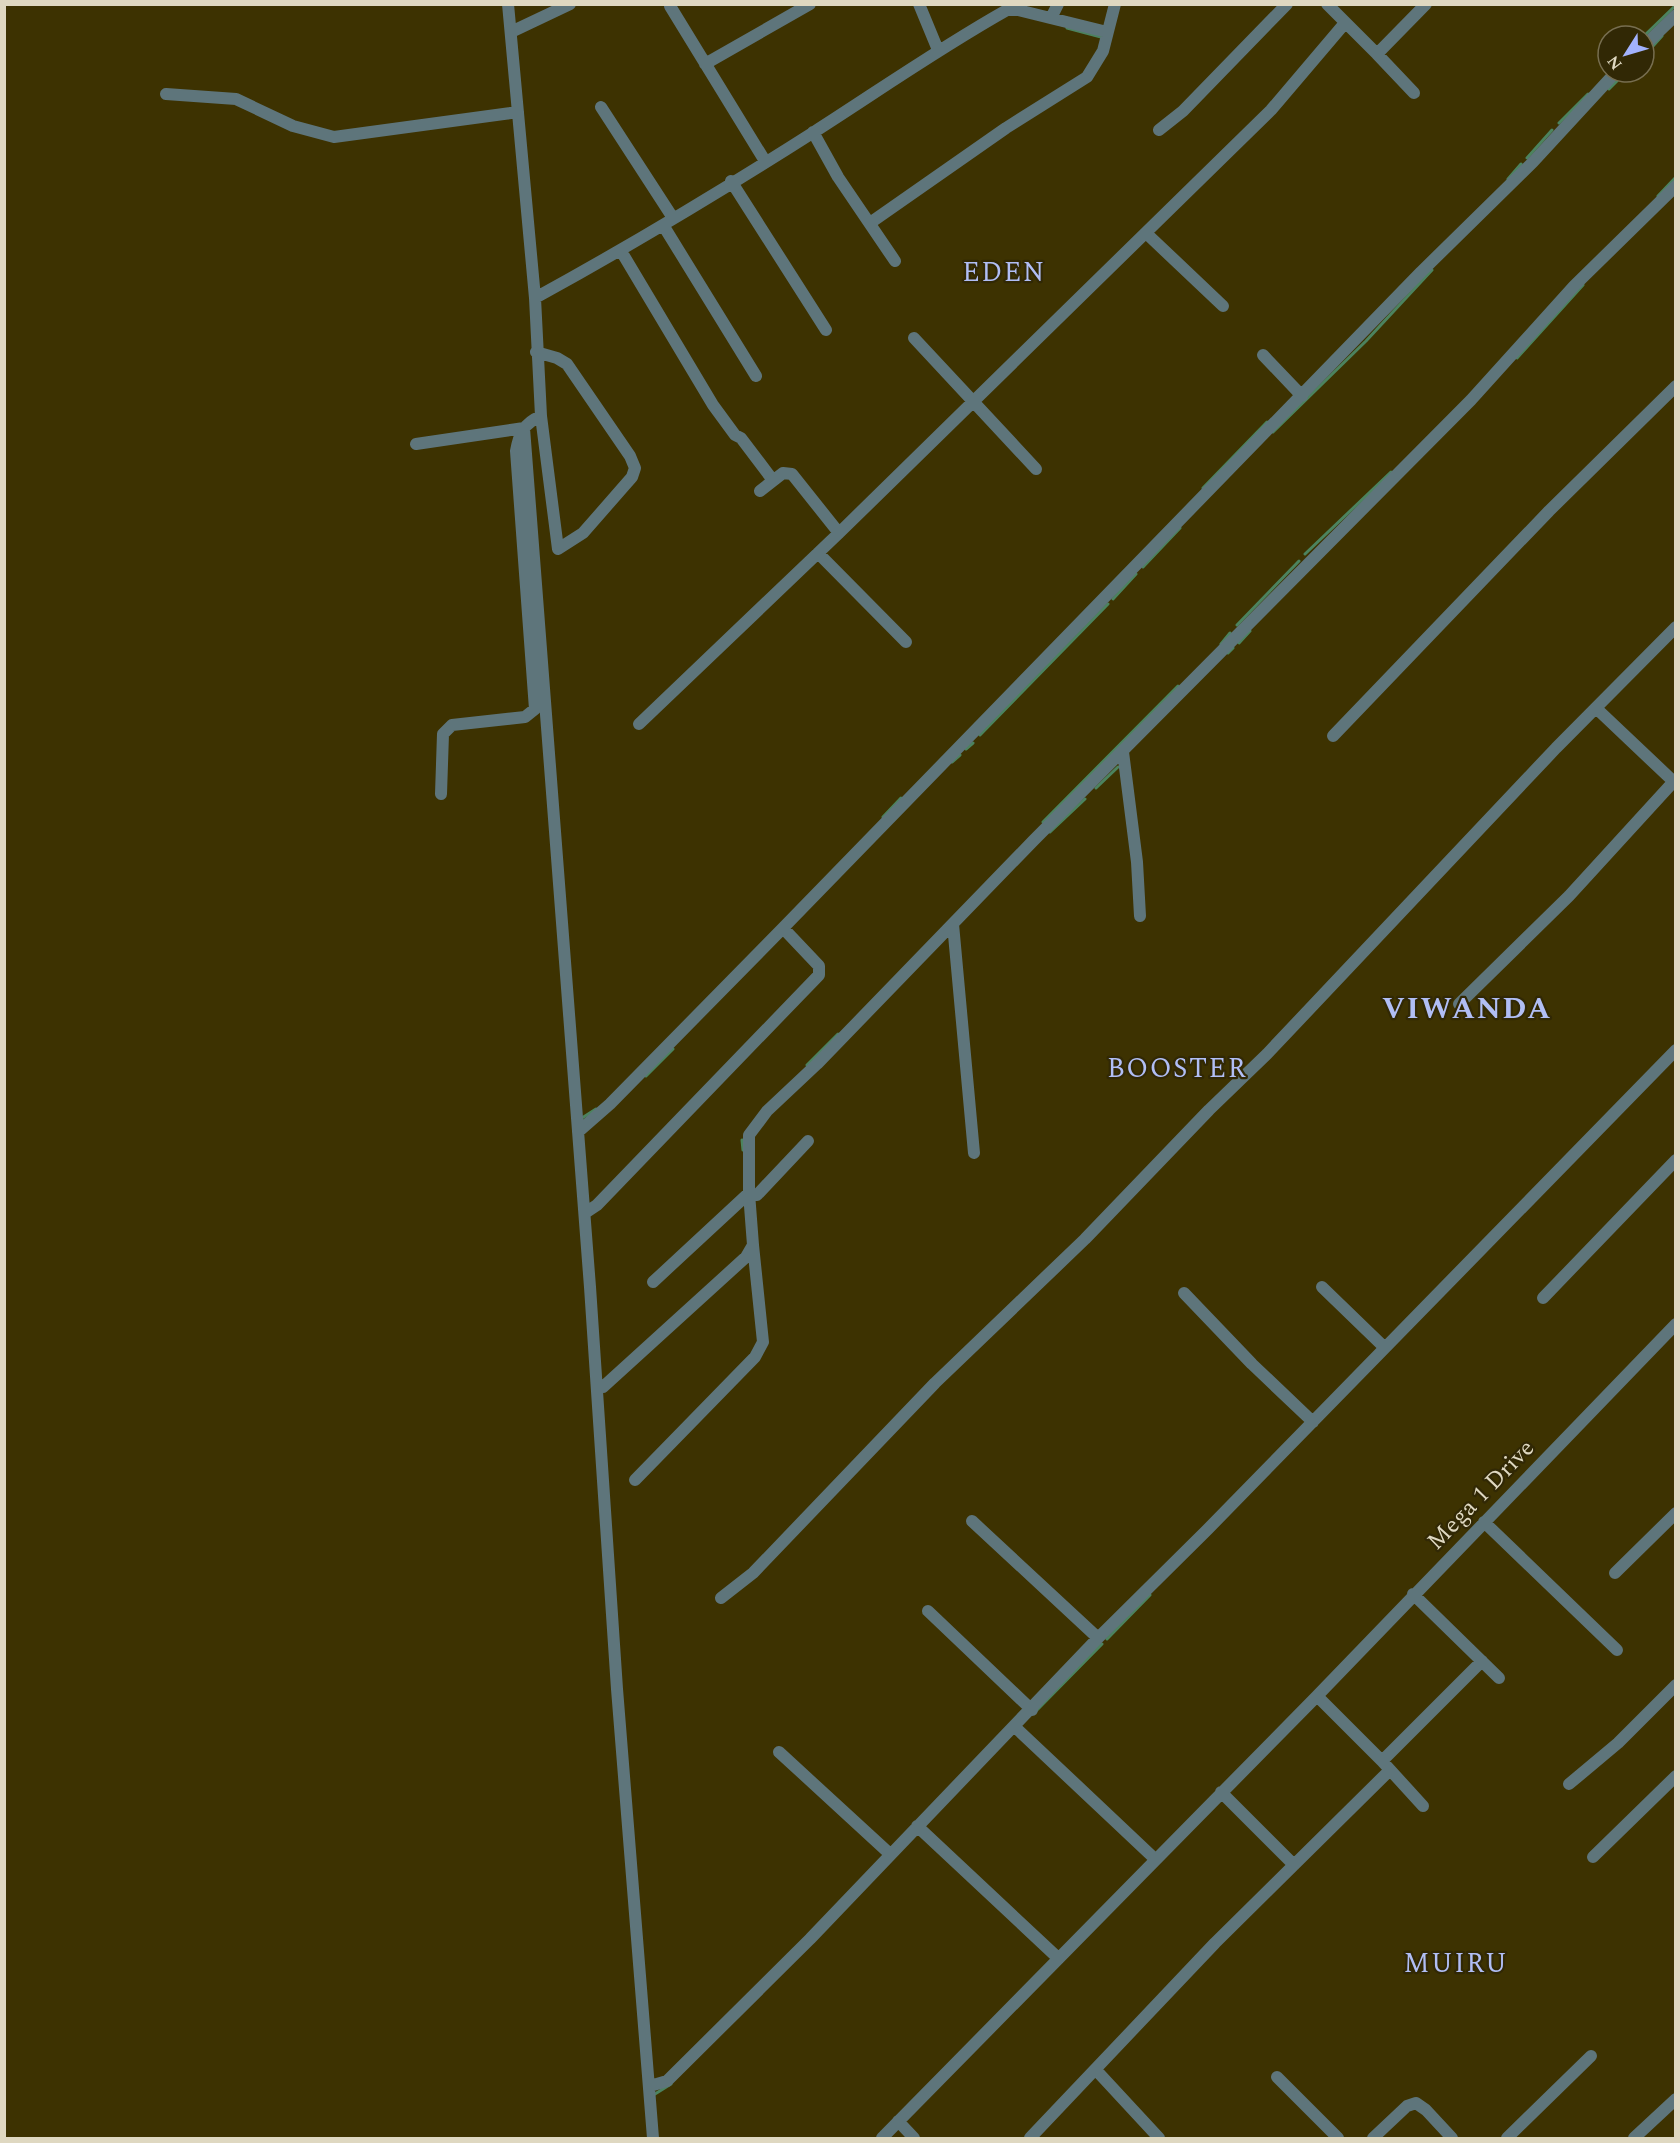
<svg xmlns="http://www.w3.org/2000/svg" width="1680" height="2143" font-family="Spectral,serif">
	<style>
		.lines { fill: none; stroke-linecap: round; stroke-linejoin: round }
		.stream { stroke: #4c835e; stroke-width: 3 }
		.street { stroke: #5e757b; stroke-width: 12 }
		.labels { text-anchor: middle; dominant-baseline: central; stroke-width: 4.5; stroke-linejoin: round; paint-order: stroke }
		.street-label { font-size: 24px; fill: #dfd8c1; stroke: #312805 }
		.quarter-label { font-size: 27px; letter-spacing: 1.5px; fill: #b1bef5; stroke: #312805 }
		.district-label { font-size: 30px; font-weight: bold; letter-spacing: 1.5px; fill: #b1bef5; stroke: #312805 }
	</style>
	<rect width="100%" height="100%" fill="#3d3201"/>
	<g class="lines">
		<path class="stream" d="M1067 28 1101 37
			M1645 35 1676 5
			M1653 46 1662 36
			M1644 55 1649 49
			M1609 89 1626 72
			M1559 123 1588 94
			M1527 158 1552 130
			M1508 179 1521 164
			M1658 196 1676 177
			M1517 358 1583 285
			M1273 432 1366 341 1432 270
			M1203 488 1267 422
			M1305 554 1391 472
			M1143 567 1180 528
			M1113 599 1136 574
			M1237 625 1299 561
			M1239 643 1250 631
			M1221 644 1230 633
			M1228 653 1233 648
			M980 735 1108 604
			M966 749 973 743
			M952 762 960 755
			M1096 788 1118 767
			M883 817 901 798
			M1043 822 1178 686
			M1050 832 1085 799
			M807 1065 838 1034
			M646 1076 673 1049
			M582 1118 596 1109
			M742 1140 743 1150
			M1107 1639 1150 1595
			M1037 1710 1102 1644
			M655 2094 671 2084"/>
		<path class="street" d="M508 4 535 298 541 416 558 549 583 533 632 477 635 468 630 456 567 364 557 358 536 352
			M919 4 938 50
			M1327 4 1377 54 1426 4
			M670 6 765 161
			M1051 18 1058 4
			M511 32 570 4
			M1644 46 1676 15
			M1377 54 1414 93
			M705 64 810 4
			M166 94 236 99 293 126 334 137 518 112
			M601 107 673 218
			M1159 130 1183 111 1287 4
			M813 132 838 177 895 261
			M731 181 826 330
			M870 223 1006 128 1087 77 1103 51 1115 4
			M663 225 756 376
			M1146 233 1223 306
			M621 251 713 405 735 435 741 438 772 479
			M535 298C630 246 723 190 814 132 878 91 941 47 1007 10H1018L1107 32
			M914 338 1036 469
			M1263 355 1302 396
			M416 444 524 428 590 1287 617 1689 653 2138
			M760 491 783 473 792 474 839 533
			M818 553 906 642
			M1597 709 1673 781
			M639 724 839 533 1271 110 1345 23
			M1333 736 1549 511 1676 386
			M1123 752 1137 862 1140 916
			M441 794 443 734 452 725 525 717 535 709 516 451C519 434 524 423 541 416
			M953 924 974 1153
			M1459 1004 1569 896 1676 779
			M578 1132 610 1104 783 928 1421 272 1533 162 1616 72
			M749 1193 757 1195 808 1141
			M585 1213 597 1205 819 975V966L783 928
			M653 1282 749 1193
			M1322 1287 1384 1347
			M1184 1293 1252 1364 1313 1422
			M1543 1298 1676 1160
			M603 1387 746 1257 753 1245 749 1193V1135L767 1111 817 1064 1033 841 1471 400 1574 286 1676 186
			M635 1480 755 1357 763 1342 753 1245
			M972 1521 1098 1638
			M1484 1522 1617 1650
			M1615 1573 1676 1513
			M1413 1594 1499 1678
			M721 1598 753 1573 935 1383 1085 1239 1209 1110 1267 1054 1556 748 1676 627
			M928 1611 1032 1710
			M1317 1696 1382 1761 1423 1806
			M1015 1727 1155 1859
			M779 1752 890 1854
			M1382 1761 1482 1661
			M1569 1784 1618 1743 1676 1685
			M1221 1792 1294 1865
			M917 1826 1058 1958
			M1593 1857 1676 1776
			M1096 2070 1159 2138
			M1277 2077 1338 2138
			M650 2086 667 2081 810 1939 1098 1638 1207 1530 1676 1050
			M898 2121 914 2138
			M882 2138 1317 1696 1676 1324
			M1030 2138 1215 1943 1390 1770
			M1373 2138 1407 2106 1416 2103 1426 2110 1452 2138
			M1507 2138 1591 2056
			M1634 2138 1676 2099"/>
	</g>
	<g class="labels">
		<g class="street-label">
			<text transform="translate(1481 1495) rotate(-46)">Mega 1 Drive</text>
		</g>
		<g class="quarter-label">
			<text x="1004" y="273">EDEN</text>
			<text x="1177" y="1069">BOOSTER</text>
			<text x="1456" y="1964">MUIRU</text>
		</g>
		<g class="district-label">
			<text x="1467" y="1009">VIWANDA</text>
		</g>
	</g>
	<rect width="1680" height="2143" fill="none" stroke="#dfd8c1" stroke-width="12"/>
	<g transform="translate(1626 54) rotate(233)"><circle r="28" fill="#312805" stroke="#776e50" stroke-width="1.5"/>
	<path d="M0-4.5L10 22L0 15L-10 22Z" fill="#a2b2fd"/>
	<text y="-9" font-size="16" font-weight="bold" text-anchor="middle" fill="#dfd8c1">N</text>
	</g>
</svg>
